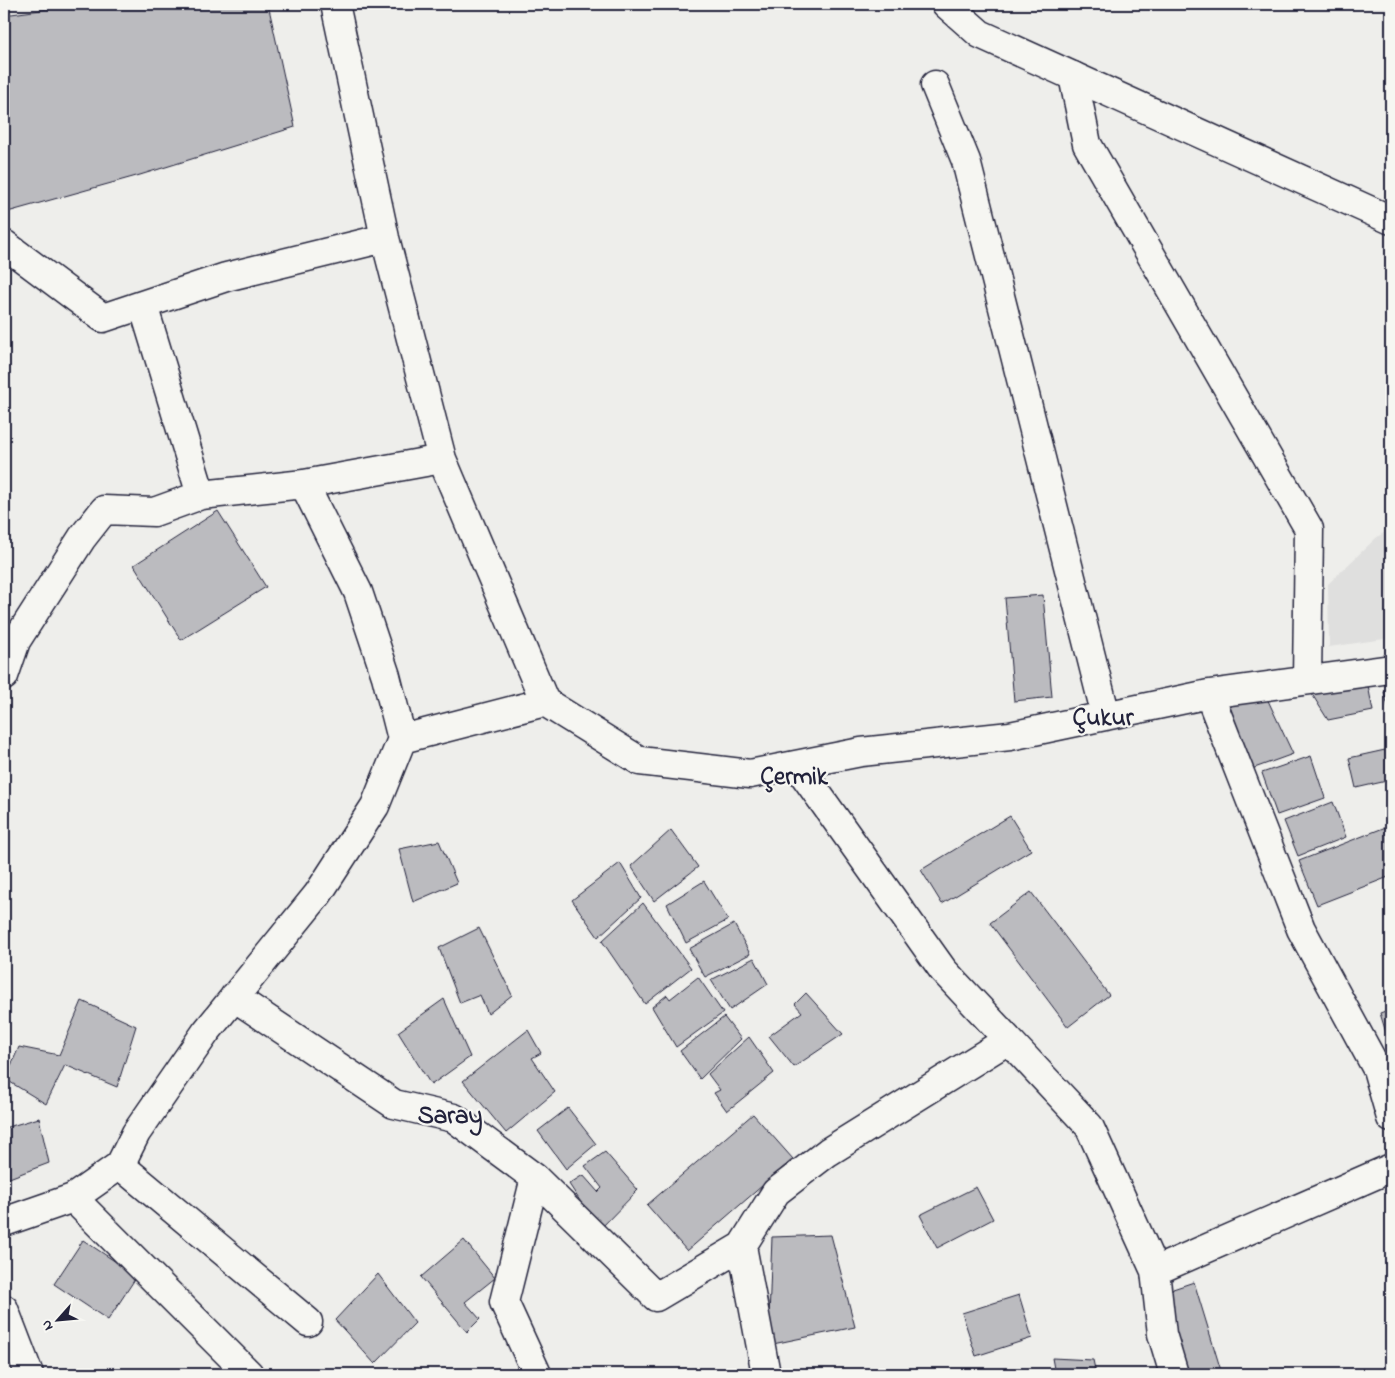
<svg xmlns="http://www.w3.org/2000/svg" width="1395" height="1378" font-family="'Indie Flower',sans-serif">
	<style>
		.built { fill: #dfdfde }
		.building { fill: #bbbbbf; stroke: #22223b }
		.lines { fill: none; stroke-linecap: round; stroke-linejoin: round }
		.minor-casing { stroke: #22223b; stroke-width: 31 }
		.major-casing { stroke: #22223b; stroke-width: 31 }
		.minor { stroke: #f6f6f2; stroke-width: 28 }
		.major { stroke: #f6f6f2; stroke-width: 28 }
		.labels { text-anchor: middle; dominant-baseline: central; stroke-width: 4.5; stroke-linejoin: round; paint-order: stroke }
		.district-label { font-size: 25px; font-weight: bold; fill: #22223b; stroke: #f6f6f2 }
	</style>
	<rect width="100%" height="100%" fill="#eeeeeb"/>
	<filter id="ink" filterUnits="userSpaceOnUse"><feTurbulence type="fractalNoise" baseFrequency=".02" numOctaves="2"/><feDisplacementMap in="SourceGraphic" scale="10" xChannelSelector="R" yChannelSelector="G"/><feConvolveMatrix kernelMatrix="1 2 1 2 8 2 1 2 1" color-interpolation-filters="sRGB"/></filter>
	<g filter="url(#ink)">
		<path class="built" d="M1391 528V638L1329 647 1328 584 1376 538Z"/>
		<path class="building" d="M85 4H268L295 127 140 175 4 213V15Z
			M218 511 266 587 181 640 134 565Z
			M1043 595 1052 697 1014 701 1005 598Z
			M1367 680 1373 711 1328 720 1310 691Z
			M1391 690V716L1384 692Z
			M1265 694 1293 754 1249 770 1226 703Z
			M1385 750 1391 780 1356 788 1349 758Z
			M1311 756 1325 798 1277 815 1262 773Z
			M1333 802 1346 837 1298 856 1284 821Z
			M1010 816 1031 850 942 904 921 870Z
			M1391 825V876L1317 905 1299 861Z
			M671 830 698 867 654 901 631 866Z
			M439 841 457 883 413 902 399 849Z
			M620 863 641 898 598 937 572 900Z
			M704 881 728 920 686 943 667 904Z
			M1031 892 1109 995 1068 1027 990 923Z
			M643 903 691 968 645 1004 602 941Z
			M734 924 750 954 705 977 689 949Z
			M479 928 512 995 488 1014 480 995 460 1003 439 948Z
			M754 958 768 984 730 1010 711 980Z
			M698 977 723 1013 676 1047 652 1007 667 995 670 999Z
			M806 993 843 1034 794 1067 769 1036 802 1012 795 1004Z
			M444 999 470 1057 431 1085 398 1032Z
			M82 1001 136 1026 117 1087 65 1065 46 1104 5 1079 19 1047 59 1055Z
			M1391 1009V1049L1380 1013Z
			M724 1017 741 1039 700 1079 680 1051Z
			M528 1030 541 1053 532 1058 555 1092 506 1133 463 1081Z
			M749 1037 774 1073 727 1111 714 1093 720 1090 708 1074Z
			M568 1108 596 1144 566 1169 538 1131Z
			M753 1114 793 1159 687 1251 647 1205Z
			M39 1118 49 1163 4 1180V1128Z
			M605 1152 638 1190 599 1230 569 1184 583 1175 598 1192 602 1188 585 1166Z
			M976 1187 993 1219 937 1248 920 1215Z
			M831 1235 855 1327 768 1345 772 1237Z
			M83 1240 137 1276 108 1320 54 1284Z
			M464 1240 495 1278 465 1302 480 1319 467 1332 421 1277Z
			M378 1274 415 1323 375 1364 335 1320Z
			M1194 1282 1222 1374H1186L1161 1293Z
			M1019 1295 1032 1338 976 1356 962 1313Z
			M9 1356 15 1374H4V1360Z
			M1052 1358 1093 1360 1096 1374H1055Z"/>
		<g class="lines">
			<g class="minor-casing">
				<path id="minor" d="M335 4 385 238 442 459 545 702 640 761 750 774 861 752 1010 736 1209 694 1391 669
					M1073 76 1087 144 1309 529 1307 680
					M935 85 966 161 1106 716
					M4 244 103 318 226 277 385 238
					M143 305 201 495
					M4 676 16 641 82 538 104 510 154 512 201 495 304 484 442 459
					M1209 694 1301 929 1377 1069 1391 1118
					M402 739 545 702
					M797 765 943 970 1089 1126 1155 1271 1162 1334 1174 1374
					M234 997 394 1104 454 1118 535 1178 656 1297 742 1246 776 1192 828 1152 1008 1040
					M120 1165 308 1322
					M535 1178 504 1302 537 1374
					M73 1198 249 1374
					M4 1222 73 1198 120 1165 136 1133 206 1032 318 894 375 806 402 739 386 676 358 592 304 484
					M742 1246 766 1374
					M1155 1271 1391 1168
					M4 1309 29 1374"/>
			</g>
			<g class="major-casing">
				<path id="major" d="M946 4 980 34 1391 220"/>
			</g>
			<use href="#minor" class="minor"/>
			<use href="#major" class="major"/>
		</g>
	</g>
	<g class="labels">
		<g class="district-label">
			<text x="1103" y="719">Çukur</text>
			<text x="794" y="778">Çermik</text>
			<text x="450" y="1117">Saray</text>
		</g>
	</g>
	<rect width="1395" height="1378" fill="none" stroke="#f6f6f2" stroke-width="20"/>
	<rect x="10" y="10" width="1375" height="1358" fill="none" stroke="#22223b" stroke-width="2" filter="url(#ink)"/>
	<g transform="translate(58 1320) rotate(243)" stroke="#f6f6f2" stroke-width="4" paint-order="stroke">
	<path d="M0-4L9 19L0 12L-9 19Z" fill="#22223b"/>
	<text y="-8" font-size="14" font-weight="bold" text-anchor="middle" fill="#22223b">N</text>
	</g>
</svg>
